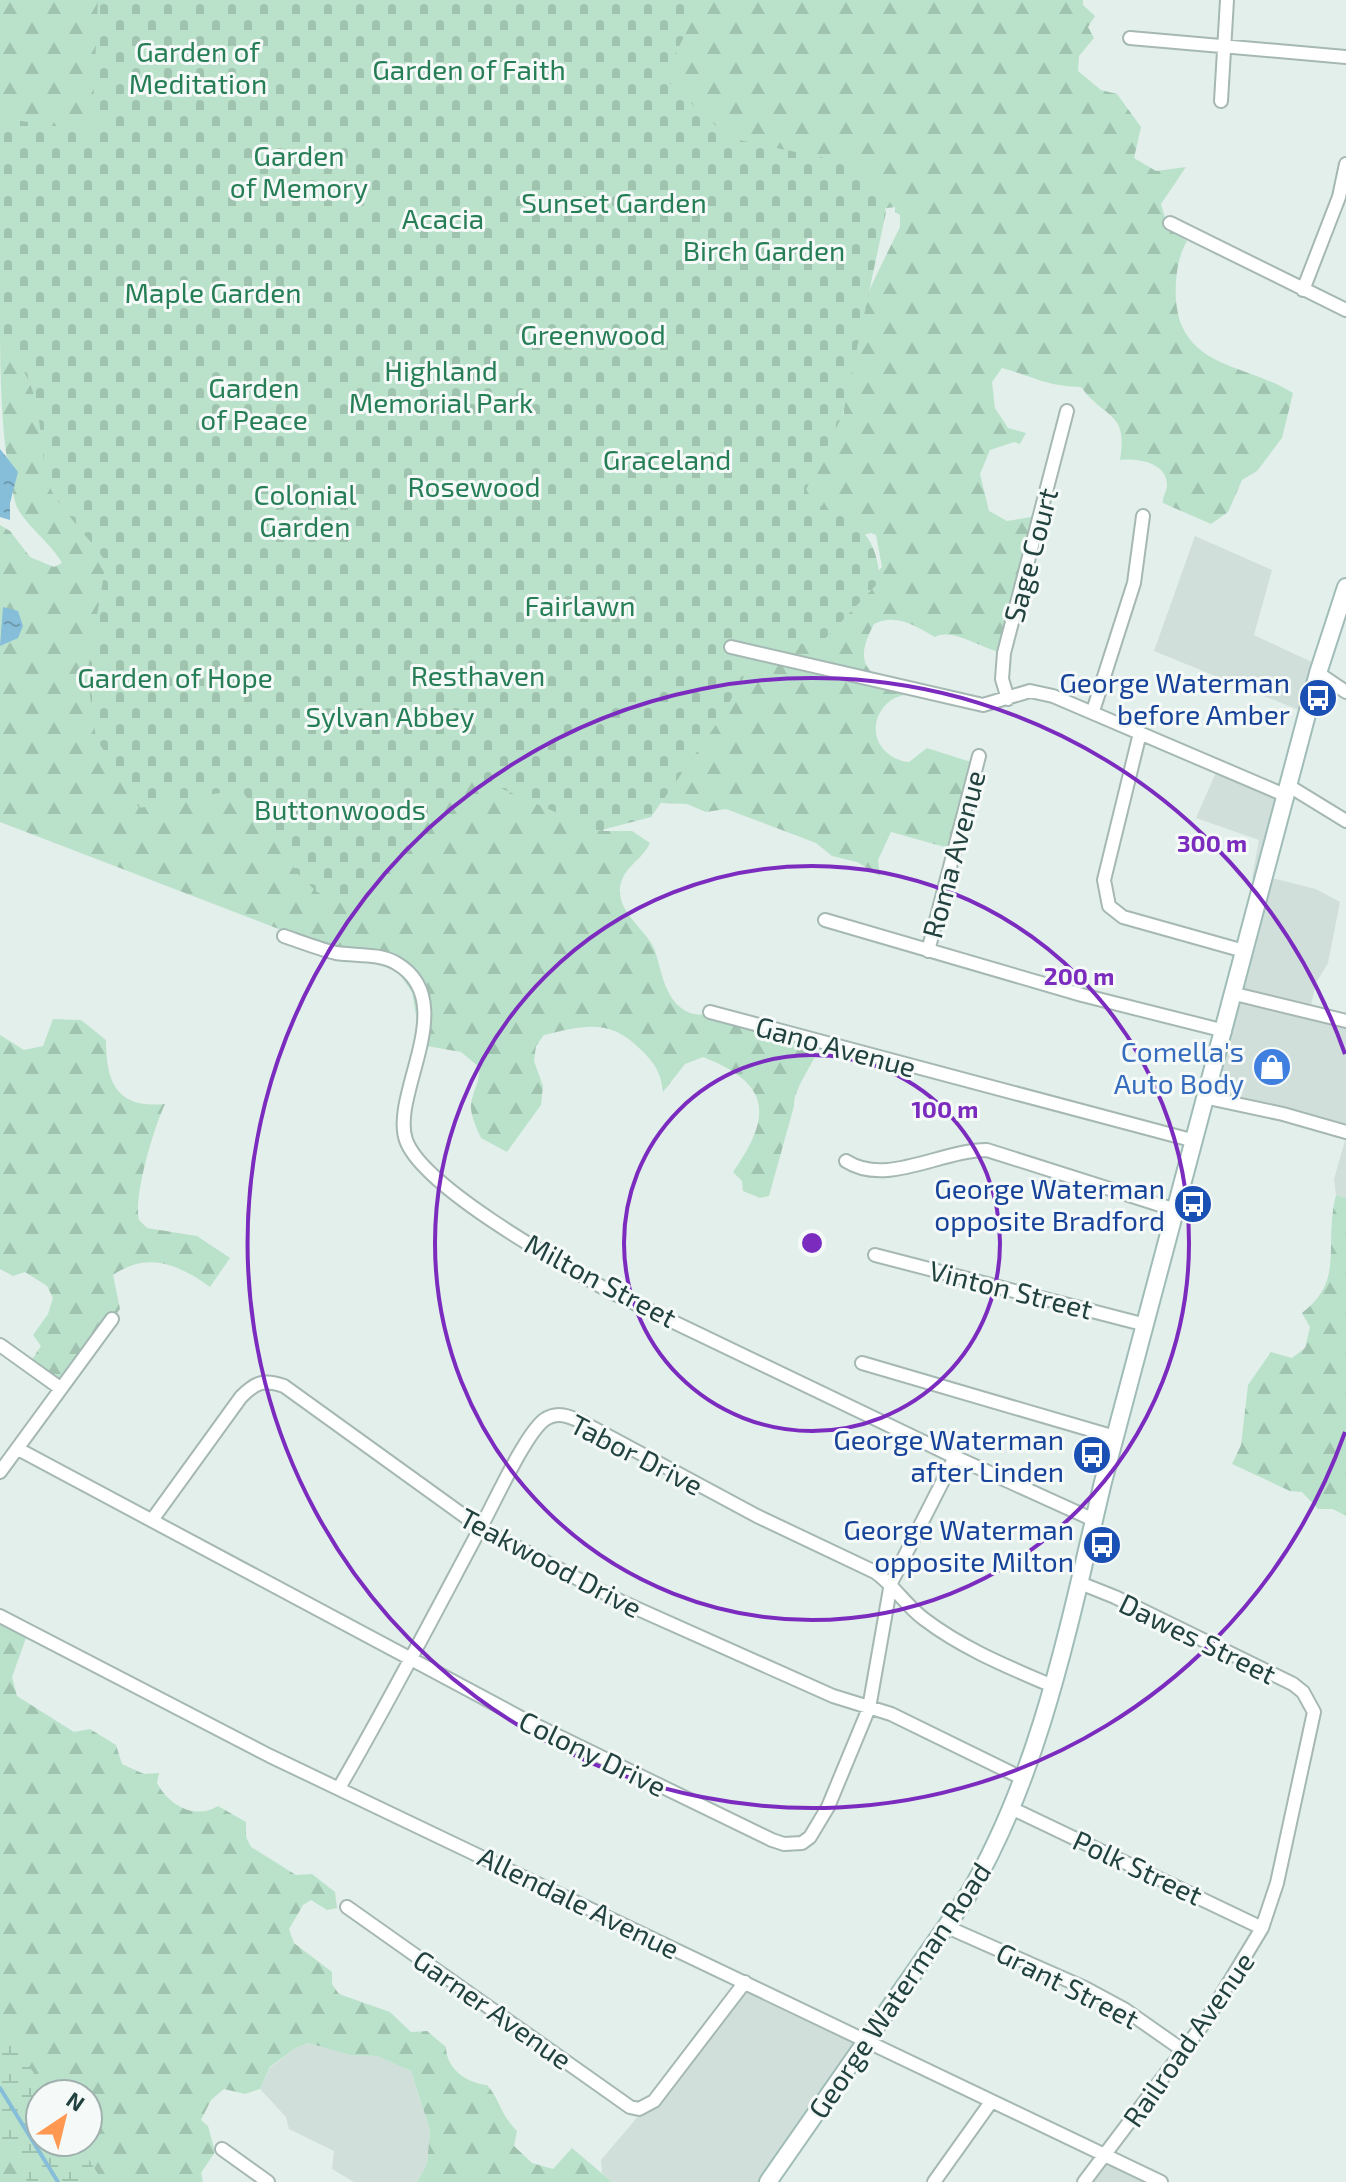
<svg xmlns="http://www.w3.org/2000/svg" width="1346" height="2182" font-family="'Exo 2',sans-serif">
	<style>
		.built { fill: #d1dfdb }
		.forest { fill: url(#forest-firs); fill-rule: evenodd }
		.wetland { fill: url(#wetland-marsh) }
		.cemetery { fill: url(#cemetery-stones) }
		.water { fill: url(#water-ripples) }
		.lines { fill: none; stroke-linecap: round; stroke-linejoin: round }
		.stream { stroke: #86bed9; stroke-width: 4 }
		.minor-casing { stroke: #a5b8b4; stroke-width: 16 }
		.secondary-casing { stroke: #a0bcb7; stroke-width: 20 }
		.minor { stroke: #fff; stroke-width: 12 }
		.secondary { stroke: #fff; stroke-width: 16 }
		.ring { fill: none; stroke: #7b2cbf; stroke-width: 4 }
		.labels { text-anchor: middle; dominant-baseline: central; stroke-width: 6; stroke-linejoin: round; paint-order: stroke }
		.park-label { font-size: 28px; fill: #267e56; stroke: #f5faf8 }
		.street-label { font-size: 28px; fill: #21423f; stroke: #f5faf8 }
		.transit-label { font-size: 28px; fill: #164399; stroke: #f5faf8; text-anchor: end }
		.shop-label { font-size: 28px; fill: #366cbe; stroke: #f5faf8; text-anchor: end }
		.centre { fill: #7b2cbf; stroke: #f5faf8; stroke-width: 4 }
		.ring-label { font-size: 24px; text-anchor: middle; font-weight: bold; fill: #7b2cbf; stroke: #f5faf8; stroke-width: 6; stroke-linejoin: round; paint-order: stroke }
	</style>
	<defs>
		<pattern id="forest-firs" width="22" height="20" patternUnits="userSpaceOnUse" patternTransform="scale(2)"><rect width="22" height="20" fill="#bae2cb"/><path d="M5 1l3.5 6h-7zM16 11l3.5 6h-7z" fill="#a0c3af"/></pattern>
		<pattern id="wetland-marsh" width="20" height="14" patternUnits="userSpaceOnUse" patternTransform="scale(2)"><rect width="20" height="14" fill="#bae2cb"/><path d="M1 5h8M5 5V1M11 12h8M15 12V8" fill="none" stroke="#a0c3af"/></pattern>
		<pattern id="cemetery-stones" width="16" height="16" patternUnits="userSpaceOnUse" patternTransform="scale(2)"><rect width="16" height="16" fill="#bae2cb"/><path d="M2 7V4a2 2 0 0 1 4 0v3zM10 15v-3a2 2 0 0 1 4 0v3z" fill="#a0c3af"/></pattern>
		<pattern id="water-ripples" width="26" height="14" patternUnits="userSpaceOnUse" patternTransform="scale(2)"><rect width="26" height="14" fill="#86bed9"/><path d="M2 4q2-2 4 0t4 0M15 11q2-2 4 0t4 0" fill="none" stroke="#6d9cb1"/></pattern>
	</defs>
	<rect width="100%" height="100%" fill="#e3efeb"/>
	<path class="built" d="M1195 536 1272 570 1254 635 1316 664 1301 711 1154 651Z
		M1217 770 1288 801 1272 878 1316 889 1340 902 1328 963 1316 983 1310 1010 1346 1022V1132L1206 1097 1263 886 1252 878 1259 840 1196 818Z
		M1346 1137V1198L1336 1195 1334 1179Z
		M746 1989 860 2044 769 2182H612L602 2173 601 2160Z
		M308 2043 350 2055 377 2056 411 2071 430 2130 427 2164 417 2182H354L332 2169 334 2151 289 2129 286 2117 260 2089 270 2068 294 2049Z
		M1104 2161 1108 2164 1147 2182H1086Z"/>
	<path class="forest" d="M0 0H124L141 167C95 146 51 121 0 120Z
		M653 0H1083V5L1095 16 1088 27 1094 38 1079 56 1078 71 1101 90 1117 94 1141 127 1134 158 1156 171 1186 167 1161 204 1168 229 1187 241C1177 258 1175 280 1176 300 1181 369 1248 364 1293 393L1282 438 1257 471 1242 480 1228 512 1211 524 1163 503C1162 497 1167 492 1167 485 1167 462 1136 458 1120 460 1128 410 1106 421 1081 387 1046 386 1034 377 1002 368L992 382 995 408 1008 428 1026 433 1020 444 1014 442 990 450 980 474 989 511 1007 521 1037 516 999 652C979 647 952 628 935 637 915 626 896 613 874 624 850 668 872 676 908 693 903 696 894 697 890 701 863 723 877 759 909 762L927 748 977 764 952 849 891 832 878 860 880 876 857 862 832 856 816 843 726 809 706 812 687 804 661 803 741 656 849 599 882 567 876 535 871 533 850 538 747 529 824 442 844 413C838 343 870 289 900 227V215L895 212V207L880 209 748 166 671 103 654 57Z
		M0 304 458 753 594 822 604 831H632L650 843C641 862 623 866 620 888 617 913 649 932 655 951 661 969 664 994 680 1007 690 1015 697 1015 709 1014L820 1044C814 1065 793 1088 794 1106L769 1196 760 1198 743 1191 742 1181 733 1172C772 1116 772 1084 703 1057L685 1064 663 1092C661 1072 654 1062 639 1048 609 1018 582 1026 544 1035L536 1046 534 1061 543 1086 541 1105 507 1152 481 1138C476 1127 468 1111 472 1099 475 1086 480 1082 479 1067L461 1052 421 1045 412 992 393 965 302 938 0 822V525L10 531 30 557 54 567 62 563C51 543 24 524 16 505 0 445 0 370 0 304Z
		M53 1019 81 1020 106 1040C106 1083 117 1109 165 1104 154 1127 133 1197 139 1220L147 1228 197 1236 230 1258 210 1287C178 1264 148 1251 113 1275L120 1309 57 1392 25 1370 41 1346 33 1335 48 1314 53 1298 47 1286 25 1272 13 1276 0 1269V1035L24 1050 43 1046Z
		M1336 1195 1346 1198V1516L1333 1509H1318L1302 1492 1290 1491 1232 1464 1241 1445 1248 1385 1271 1352 1292 1358 1305 1348 1310 1327 1302 1313C1346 1279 1323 1246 1336 1195Z
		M0 1622 26 1638 12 1677 17 1696 74 1732 90 1729 116 1745 122 1764 144 1774 159 1773 157 1783C169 1806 196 1820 218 1806L246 1822V1837L251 1847 296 1875 312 1874 335 1892 337 1908 327 1910 311 1900 303 1905 289 1929 294 1943 332 1972V1984L339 1994 390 2012 411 2032 427 2031 446 2047C446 2068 466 2083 487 2085 500 2099 499 2113 517 2131L514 2146 532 2163 553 2169 572 2148 612 2182H417L427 2164 430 2130 411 2071 377 2056 350 2055 308 2043 294 2049 270 2067 260 2089 245 2094 224 2089 211 2100 201 2120 208 2126 215 2152 201 2173 203 2182H0ZM40 2094H88V2142H40Z"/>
	<path class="wetland" d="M0 2023 48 2094H40V2142H78L103 2182H27L18 2156 0 2136Z"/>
	<path class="cemetery" d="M98 0H690L689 27 663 77 729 138 849 163 879 185 886 212 843 414 802 498C849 520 876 524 880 581L820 644 770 643 757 654 718 722 651 817 598 831 478 778 460 785 364 895 345 905 317 892 299 875 241 789 139 808 96 738 87 674 106 562C95 545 54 501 50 487 34 433 50 387 0 343V118L92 131Z"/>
	<path class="water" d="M0 449 18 472 10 503V520L0 517Z
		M3 607 18 611 23 626 18 638 0 646Z"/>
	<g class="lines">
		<path class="stream" d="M0 2088 58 2182"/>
		<g class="minor-casing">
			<path id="minor" d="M1130 38 1346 57
				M1221 101 1227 0
				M1170 223 1346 310
				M1303 290 1339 197 1346 164
				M731 647 983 705 1030 691 1053 696 1287 796
				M1318 673 1346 692
				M1008 699 1002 679 1004 653 1067 411
				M1093 711 1134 583 1143 516
				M1140 733 1104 880 1109 906 1123 917 1244 951
				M1289 786 1346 821
				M825 920 1082 995 1225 1031
				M284 936C301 942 319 949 336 953 356 956 379 953 396 963 462 1001 390 1094 406 1140 422 1187 563 1265 609 1291L955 1457 1094 1520
				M928 951 979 756
				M1235 994 1346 1021
				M710 1012 1195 1141
				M1208 1098 1283 1114 1346 1132
				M846 1161C886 1187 941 1150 987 1150L1176 1210
				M875 1255 1146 1325
				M0 1345 60 1388
				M862 1363 1115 1437
				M18 1449 527 1721 772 1840 784 1844 802 1843 810 1837 828 1807 869 1708 891 1583 955 1457
				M0 1472 112 1319
				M152 1520 241 1397C256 1382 264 1379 284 1386L481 1528 620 1601 833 1696 891 1714 1024 1779
				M1080 1583 1115 1597 1293 1684 1303 1692 1314 1712 1277 1883 1262 1928 1207 2019 1084 2182
				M0 1616 270 1756 1161 2182
				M339 1788C389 1702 435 1613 482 1525 495 1501 525 1435 544 1420 558 1410 571 1417 584 1423L757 1516 875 1572C894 1585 905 1605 924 1619 962 1648 1006 1666 1050 1685
				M1013 1809 1262 1928
				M347 1907 630 2107 639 2109 654 2101 745 1982
				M947 1927 1085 1988 1124 2009 1184 2051
				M222 2149 268 2182
				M934 2182 991 2102"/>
		</g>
		<g class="secondary-casing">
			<path id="secondary" d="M768 2182 968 1895C1041 1772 1070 1620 1103 1482L1318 673 1346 587"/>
		</g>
		<use href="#minor" class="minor"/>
		<use href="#secondary" class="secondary"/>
	</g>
	<g class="ring">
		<circle cx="812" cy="1243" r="188"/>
		<circle cx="812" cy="1243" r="377"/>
		<path d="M1345 1432A565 565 0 1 1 1345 1054"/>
	</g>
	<defs>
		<g id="bus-disc" transform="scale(2)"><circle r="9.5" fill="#1a4fb4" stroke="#f5faf8"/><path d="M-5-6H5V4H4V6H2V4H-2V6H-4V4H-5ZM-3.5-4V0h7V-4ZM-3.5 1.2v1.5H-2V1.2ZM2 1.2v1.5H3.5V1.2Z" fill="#fff"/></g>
		<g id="shop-disc" transform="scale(2)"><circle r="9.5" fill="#3f7fe0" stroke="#f5faf8"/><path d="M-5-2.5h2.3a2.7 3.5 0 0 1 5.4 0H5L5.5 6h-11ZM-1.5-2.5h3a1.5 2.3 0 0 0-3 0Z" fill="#fff"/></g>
	</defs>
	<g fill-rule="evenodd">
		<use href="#bus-disc" x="1318" y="698"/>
		<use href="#shop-disc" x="1272" y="1067"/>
		<use href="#bus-disc" x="1193" y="1204"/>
		<use href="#bus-disc" x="1092" y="1455"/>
		<use href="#bus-disc" x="1102" y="1545"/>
	</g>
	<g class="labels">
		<g class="park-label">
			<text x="198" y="51">Garden of<tspan x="198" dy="32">Meditation</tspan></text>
			<text x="469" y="69">Garden of Faith</text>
			<text x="299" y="155">Garden<tspan x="299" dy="32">of Memory</tspan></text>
			<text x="614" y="202">Sunset Garden</text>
			<text x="443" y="218">Acacia</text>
			<text x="764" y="250">Birch Garden</text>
			<text x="213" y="292">Maple Garden</text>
			<text x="593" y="334">Greenwood</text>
			<text x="441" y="370">Highland<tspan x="441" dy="32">Memorial Park</tspan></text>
			<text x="254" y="387">Garden<tspan x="254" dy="32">of Peace</tspan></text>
			<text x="667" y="459">Graceland</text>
			<text x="474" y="486">Rosewood</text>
			<text x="305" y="494">Colonial<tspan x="305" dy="32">Garden</tspan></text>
			<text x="580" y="605">Fairlawn</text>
			<text x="478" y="675">Resthaven</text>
			<text x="175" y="677">Garden of Hope</text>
			<text x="390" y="716">Sylvan Abbey</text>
			<text x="340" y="809">Buttonwoods</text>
		</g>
		<g class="street-label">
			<text transform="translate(1030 555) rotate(-75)">Sage Court</text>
			<text transform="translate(953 854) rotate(-75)">Roma Avenue</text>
			<text transform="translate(836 1046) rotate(15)">Gano Avenue</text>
			<text transform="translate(601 1280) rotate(28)">Milton Street</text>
			<text transform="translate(1011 1289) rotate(14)">Vinton Street</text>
			<text transform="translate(637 1454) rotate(27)">Tabor Drive</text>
			<text transform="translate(551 1562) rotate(28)">Teakwood Drive</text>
			<text transform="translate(1198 1638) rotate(26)">Dawes Street</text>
			<text transform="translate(593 1753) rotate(26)">Colony Drive</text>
			<text transform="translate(1138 1867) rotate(25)">Polk Street</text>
			<text transform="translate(579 1902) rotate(26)">Allendale Avenue</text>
			<text transform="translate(1068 1985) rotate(27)">Grant Street</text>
			<text transform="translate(899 1990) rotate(-56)">George Waterman Road</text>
			<text transform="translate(493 2009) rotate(35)">Garner Avenue</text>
			<text transform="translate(1188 2039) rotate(-55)">Railroad Avenue</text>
		</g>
		<g class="transit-label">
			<text x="1290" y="682">George Waterman<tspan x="1290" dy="32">before Amber</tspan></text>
			<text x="1165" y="1188">George Waterman<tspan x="1165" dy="32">opposite Bradford</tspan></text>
			<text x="1064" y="1439">George Waterman<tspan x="1064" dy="32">after Linden</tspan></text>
			<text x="1074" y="1529">George Waterman<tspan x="1074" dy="32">opposite Milton</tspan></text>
		</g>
		<g class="shop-label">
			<text x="1244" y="1051">Comella's<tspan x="1244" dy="32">Auto Body</tspan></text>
		</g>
	</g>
	<circle cx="812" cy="1243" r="12" class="centre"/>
	<g class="ring-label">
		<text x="1212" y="852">300 m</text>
		<text x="1079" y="985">200 m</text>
		<text x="945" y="1118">100 m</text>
	</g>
	<g transform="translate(64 2118) rotate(35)"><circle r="38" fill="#f5faf8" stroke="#a0b0ae" stroke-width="2"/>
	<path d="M0-6L14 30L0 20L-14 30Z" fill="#ff9851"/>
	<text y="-12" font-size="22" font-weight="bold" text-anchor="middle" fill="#21423f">N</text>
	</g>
</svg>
